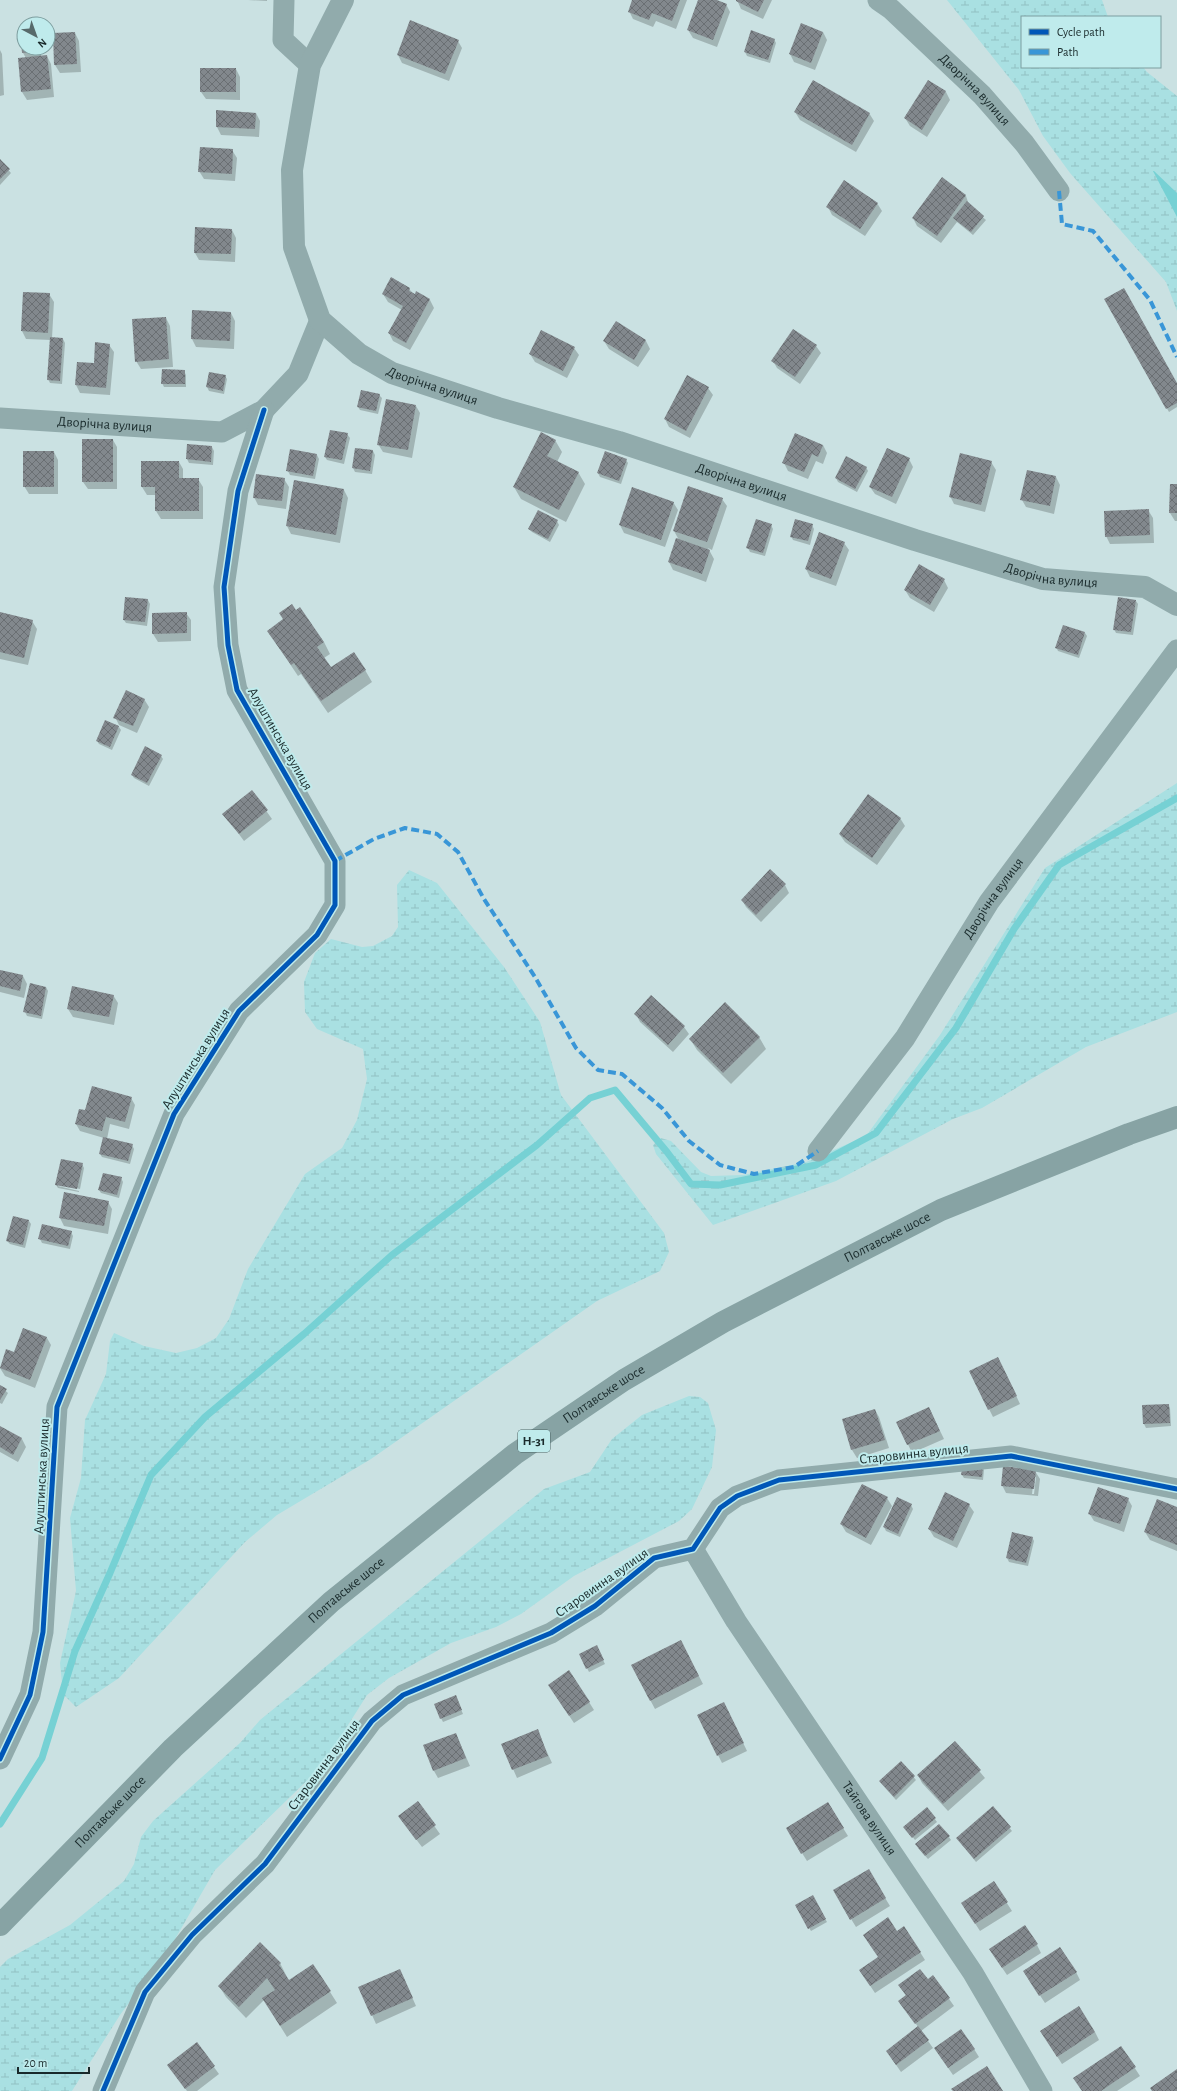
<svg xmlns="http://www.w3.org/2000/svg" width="1177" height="2091" font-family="'Alegreya Sans',sans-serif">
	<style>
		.wetland { fill: url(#wetland-marsh) }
		.water { fill: #76d1d4 }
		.shadow { fill: #0003; fill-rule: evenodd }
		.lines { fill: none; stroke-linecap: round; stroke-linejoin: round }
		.stream { stroke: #76d1d4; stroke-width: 7 }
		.building { fill: url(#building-cross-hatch) }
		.minor { stroke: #91abac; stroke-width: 21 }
		.tertiary { stroke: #91abac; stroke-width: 22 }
		.primary { stroke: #87a3a4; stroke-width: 22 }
		.quiet { stroke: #3996d7; stroke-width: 4; stroke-dasharray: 8 4; stroke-linecap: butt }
		.cycleway-casing { stroke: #bfebec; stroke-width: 8 }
		.cycleway { stroke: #0057b8; stroke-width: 5 }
		.labels { text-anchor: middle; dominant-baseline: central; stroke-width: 4; stroke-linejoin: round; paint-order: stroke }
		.shield { fill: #bfebec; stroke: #4b6465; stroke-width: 1 }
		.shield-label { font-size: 13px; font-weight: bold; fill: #192a2b }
		.street-label { font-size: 14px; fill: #192a2b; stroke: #bfebec }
	</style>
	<defs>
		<pattern id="wetland-marsh" width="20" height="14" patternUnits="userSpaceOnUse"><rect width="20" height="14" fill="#a9e0e2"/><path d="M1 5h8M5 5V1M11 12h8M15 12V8" fill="none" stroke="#91c0c2"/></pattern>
		<pattern id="building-cross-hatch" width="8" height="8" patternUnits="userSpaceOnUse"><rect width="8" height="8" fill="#82888d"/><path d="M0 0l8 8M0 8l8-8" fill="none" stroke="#6a6f73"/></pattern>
	</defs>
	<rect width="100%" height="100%" fill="#cae1e2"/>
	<path class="wetland" d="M947 0H1102L1108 17H1022V67H1143L1147 72 1177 96V311L1166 282 1070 173 1043 136 1019 90Z
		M1177 783V1012L1086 1047 982 1108 953 1119 836 1181 713 1225 656 1154 653 1145 661 1138 671 1141 701 1172 711 1176 743 1175 806 1162 866 1136 940 1035 1045 868Z
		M409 870 437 883 504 967 540 1022 561 1095 664 1233 669 1252 660 1271 597 1301 371 1459 277 1515 245 1542 119 1678 76 1707 63 1694 60 1663 76 1591 70 1518 81 1478 85 1420 106 1374 110 1341 114 1333 144 1346 176 1353 197 1348 216 1338 229 1319 248 1269 305 1174 342 1148 357 1120 367 1079 363 1049 317 1029 305 1012 304 982 315 953 331 939 362 947 373 946 392 936 398 927 397 885Z
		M689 1396 700 1397 708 1403 716 1430 712 1467 692 1509 679 1521 574 1576 521 1614 496 1627 451 1643 389 1678 367 1695 323 1765 215 1870 171 1946 120 2015 72 2091H0V1967L8 1959 70 1925 124 1881 134 1864 141 1837 153 1821 240 1743 260 1720 544 1489 590 1472 612 1439 642 1415Z"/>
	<path class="water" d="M1154 171 1177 193V217L1153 171Z"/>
	<path class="shadow" d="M248 0H267V1Z
		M634 0H687L676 29 656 21 653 27 633 19 629 11Z
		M699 0H714L726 4 730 12 717 47 693 38 688 30Z
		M737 0H772L763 19 741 9Z
		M24 29V48H41V57L47 56 51 64 54 97 27 100 22 92 19 59 26 58 23 53Z
		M823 32 827 40 815 70 794 62 790 54Z
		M75 33 79 41 81 72 60 73 55 65 54 34Z
		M774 39 776 43 770 63 747 56 745 52Z
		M458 41 462 48 449 81 402 63 398 55Z
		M0 50 2 54 4 95 0 96Z
		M236 69 240 77V100L206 99 201 92Z
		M928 81 946 92 950 100 927 137 910 126 905 118Z
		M217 111 256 113 260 121 259 137 221 135 217 127Z
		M795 112 869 113 874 121 856 152 800 120Z
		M232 150 237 158 235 181 204 179 199 171Z
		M0 161 11 173 0 185Z
		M942 178 966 196 969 205 986 220 973 235 957 222 941 243 917 226 913 218Z
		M877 203 882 211 865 236 832 215 828 207Z
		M232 230 236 238 235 262 199 260 195 253Z
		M409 289 415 295 416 293 430 300 434 308 410 350 393 341 389 333 402 310 388 302 383 294Z
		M49 294 54 302 52 338 63 339 65 343 62 384 50 383 48 379 51 340 26 339 22 331Z
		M1105 300 1177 385V407L1169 412Z
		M193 311 231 313 235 321 234 349 196 347 192 339Z
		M166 318 170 326 173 367 141 369 136 361Z
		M616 322 646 341 650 349 638 367 609 349 604 341Z
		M109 345 114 352 110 395 80 393 76 385Z
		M816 346 821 353 800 384 777 368 773 361Z
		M574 348 579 355 567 378 535 362 530 354Z
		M184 371 186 375V387H164L162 383Z
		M225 376 227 379 224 394 209 391 207 387Z
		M708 388 713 395 690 438 669 427 665 419Z
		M379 395 382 398 378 414 360 410 358 407Z
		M416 406 420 413 412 458 383 452 378 444Z
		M347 434 350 438 344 464 327 460 325 457Z
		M113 440 117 447V489H88L83 482Z
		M555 440 562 452 557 462 578 472 585 484 566 522 521 499 514 487Z
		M823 445 827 453 823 464 816 461 808 479 788 471 784 463Z
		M212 447 214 451 213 465 189 463 187 459Z
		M356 449 373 451 375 455 372 474 355 472 353 468Z
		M54 452 58 460V494H29L24 486Z
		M317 455 319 459 315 479 290 475 288 471Z
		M909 459 913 467 896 504 875 494 870 487Z
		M626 460 628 463 621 484 600 477 598 473Z
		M142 462H179L183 469V479H198L203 487V519H161L156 511V495H147L142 487Z
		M991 462 996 470 985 512 954 504 950 496Z
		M866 467 868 471 857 492 838 482 836 478Z
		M1056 477 1060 485 1054 514 1026 507 1022 500Z
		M284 479 289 487 286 509 258 505 254 497Z
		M295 481 344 490 348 498 340 543 291 534 287 526Z
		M1177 485V521H1175L1170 513Z
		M633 489 673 502 678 510 665 547 624 533 620 525Z
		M722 499 727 506 712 550 708 548 714 559 706 582 673 570 669 562 679 540 674 531Z
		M1148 510 1153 518 1154 543 1110 544 1106 536Z
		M557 521 559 525 550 542 532 532 529 529Z
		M771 525 773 529 765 556 750 552 748 548Z
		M812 525 814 529 810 545 793 540 791 536Z
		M819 534 844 543 849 550 836 586 810 577 806 569Z
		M944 580 948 588 934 612 910 598 905 590Z
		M126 598 148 600 150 604 147 626 126 623 124 620Z
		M1136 601 1138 604 1133 635 1116 633 1114 629Z
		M0 613 32 621 37 629 28 665 0 659Z
		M186 613 191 620V641L158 642 153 634Z
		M268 631 324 642 330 654 324 658 331 669 365 670 372 682 328 713 301 674 298 676Z
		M1085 633 1087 636 1079 658 1058 651 1056 647Z
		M144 699 149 707 137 733 119 725 115 717Z
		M119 727 121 730 112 750 99 744 97 741Z
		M161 756 163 759 149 786 134 778 132 775Z
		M252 791 272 819 244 841 224 814Z
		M900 818 905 826 877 865 845 842 840 835Z
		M785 885 789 893 761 922 746 907 742 900Z
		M0 971 23 976 27 984 24 998 0 992Z
		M46 987 48 991 42 1019 27 1016 25 1012Z
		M113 995 118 1003 114 1025 73 1017 68 1009Z
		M651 997 684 1027 689 1034 673 1052 640 1022 636 1014Z
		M759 1037 766 1049 731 1084 697 1050 690 1039Z
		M131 1098 135 1105 129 1129 110 1124 107 1139 132 1145 134 1149 130 1164 102 1157 100 1154 104 1138 80 1131 76 1124 86 1112Z
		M82 1164 84 1168 80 1189 58 1184V1186L79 1191V1192L58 1188 56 1185Z
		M121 1178 123 1182 119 1198 101 1193 99 1190Z
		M108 1202 112 1209 108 1234 64 1226 60 1218Z
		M29 1221 31 1224 25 1248 10 1244 7 1241Z
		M71 1232 73 1236 70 1249 42 1243 40 1239Z
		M47 1338 51 1345 35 1388 5 1376 0 1368 14 1353Z
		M1002 1366 1020 1404 993 1417 970 1371Z
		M0 1386 8 1393 2 1404 0 1403Z
		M1168 1405 1170 1408 1171 1426 1146 1428 1144 1424 1143 1406Z
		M929 1408 944 1439 912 1453 898 1423Z
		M875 1410 879 1417 889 1448 857 1458 852 1450 843 1420Z
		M0 1427 22 1439 26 1447 18 1462 0 1452Z
		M982 1466 984 1470 983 1480 964 1478 962 1475Z
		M1035 1471 1040 1479 1038 1496 1006 1493 1002 1485ZM1034 1477H1036L1034 1494H1032Z
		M887 1498 892 1506 871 1545 846 1532 841 1524Z
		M1128 1499 1132 1506 1124 1532 1094 1521 1089 1513Z
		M911 1505 913 1509 900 1537 886 1531 884 1527Z
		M969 1505 974 1512 957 1548 934 1537 929 1529Z
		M1177 1508V1551L1150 1540 1145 1532Z
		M1032 1537 1034 1541 1028 1566 1009 1562 1007 1558Z
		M685 1649 703 1684 655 1709 632 1666Z
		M598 1650 605 1664 589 1672 580 1654Z
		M554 1693 589 1702 594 1710 574 1723Z
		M457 1700 463 1714 443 1722 441 1718Z
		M728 1711 747 1751 722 1763 718 1755Z
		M537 1730 552 1763 517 1778 502 1744Z
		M456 1734 470 1766 438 1778 434 1771Z
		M955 1742 985 1778 948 1811 922 1783 918 1775Z
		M901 1762 916 1780 896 1800 880 1782Z
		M418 1803 440 1834 422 1847 399 1817Z
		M828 1804 848 1836 807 1861 787 1829Z
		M927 1808 937 1822 915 1840 907 1830Z
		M993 1808 1012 1831 976 1862 960 1842Z
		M949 1837 951 1840 928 1859 918 1848Z
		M868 1870 890 1906 856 1927 834 1891Z
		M994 1883 1012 1911 980 1931 967 1911Z
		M813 1897 827 1922 811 1931 796 1906Z
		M897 1932 920 1952 925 1960 875 1993 865 1978Z
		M1037 1945 1041 1953 1007 1975 990 1950Z
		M280 1963 289 1981 313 1965 337 2003 287 2037 264 2000 246 2018 226 1997 219 1986Z
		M400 1970 416 2006 376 2024 360 1988Z
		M1076 1972 1080 1980 1045 2003 1029 1979Z
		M933 1976 954 2006 921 2031 933 2048 901 2072 892 2059 919 2028 904 2008 906 1996 899 1985 928 1980Z
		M1095 2032 1099 2040 1062 2064 1046 2039Z
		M197 2044 219 2074 197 2091H187L169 2066Z
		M1121 2047 1140 2076 1117 2091H1082Z
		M974 2049 979 2057 953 2075 940 2056Z"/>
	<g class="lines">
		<path class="stream" d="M0 1824 42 1758 75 1651 110 1573 151 1475 205 1417 304 1334 392 1255 537 1145 590 1098 615 1090 667 1152 691 1184 720 1185 816 1165 876 1133 956 1028 1014 929 1059 865 1177 798"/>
	</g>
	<path class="building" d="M632 0H680L672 21 652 13 649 20 628 12Z
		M698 0H717L727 4 713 40 687 30Z
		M736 0H764L758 12 736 1Z
		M410 20 459 40 445 74 397 55Z
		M801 23 823 32 811 63 789 54Z
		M20 28H24V48H40V52L22 53Z
		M751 30 775 39 768 60 744 52Z
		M75 32 77 64 54 65 53 33Z
		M47 55 51 89 21 92 18 58Z
		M200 68H236V92H200Z
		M813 80 870 113 852 145 794 112Z
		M928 80 946 91 922 130 904 118Z
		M216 110 256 113 255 129 216 127Z
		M200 147 233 149 232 174 198 172Z
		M0 159 10 169 0 179Z
		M942 177 966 195 937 236 912 218Z
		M844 180 878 203 860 229 826 207Z
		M967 201 984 216 971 232 953 218Z
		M195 227 232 229 231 254 194 253Z
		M391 277 410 288 409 291 415 294 416 291 430 299 406 343 388 333 403 306 382 294Z
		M1124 288 1177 383V403L1166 409 1104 299Z
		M23 292 50 293 48 333 21 331Z
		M192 310 231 312 230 341 191 339Z
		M166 317 169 359 135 362 132 319Z
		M616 321 646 340 634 360 603 341Z
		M793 329 817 345 795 377 771 361Z
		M541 330 575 347 563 371 529 354Z
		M50 337 63 338 60 381 47 380Z
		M95 342 110 344 106 388 75 385 77 362 94 363Z
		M162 369 185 370V384H161Z
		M209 372 226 375 223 391 206 387Z
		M687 375 709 387 686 431 664 419Z
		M361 390 380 394 376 411 357 407Z
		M386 399 416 405 408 450 377 445Z
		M330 430 348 433 342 460 324 457Z
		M541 432 556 440 547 456 579 472 559 510 513 487Z
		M795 433 823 445 818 457 812 454 804 472 782 463Z
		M82 439H113V482H82Z
		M187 444 212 446 211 462 186 459Z
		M355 448 373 450 370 471 352 468Z
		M887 448 910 458 892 497 869 487Z
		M290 449 317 454 313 476 286 471Z
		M23 451H54V487H23Z
		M605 451 627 459 619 481 597 473Z
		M960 453 992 461 981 505 949 497Z
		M846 456 867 467 855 489 835 478Z
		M141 461H179V478H199V511H155V487H141Z
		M1027 470 1056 476 1050 506 1020 500Z
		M256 474 285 478 282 501 253 498Z
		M294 480 344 489 336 535 286 526Z
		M1170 484H1177V513H1169Z
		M688 486 723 498 707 542 673 531Z
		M632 487 674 502 661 540 619 525Z
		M1149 509 1150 535 1105 537 1104 511Z
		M538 510 558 520 548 539 528 529Z
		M756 519 772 524 763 553 746 548Z
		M795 519 813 524 808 541 790 537Z
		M819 532 845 542 831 579 805 569Z
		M676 538 710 550 702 574 668 562Z
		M919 564 945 579 930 605 904 590Z
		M125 597 148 599 145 622 123 620Z
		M1118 597 1136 600 1131 632 1113 630Z
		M292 604 296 610 300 607 324 642 317 647 331 667 354 652 366 670 321 701 294 663 291 665 267 631 283 619 279 613Z
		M0 612 33 620 24 658 0 652Z
		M187 612V633L152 634V613Z
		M1063 625 1085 632 1078 655 1055 648Z
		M126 690 145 699 133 726 113 718Z
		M105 720 119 726 110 747 96 741Z
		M145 746 162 755 147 783 131 775Z
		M252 790 268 810 239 834 222 814Z
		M868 794 901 818 872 858 839 834Z
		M770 869 786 884 756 915 741 900Z
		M0 970 23 975 20 991 0 986Z
		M30 983 46 987 41 1016 23 1012Z
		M72 986 114 995 109 1017 67 1009Z
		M651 995 685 1026 668 1045 634 1014Z
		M725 1002 760 1037 723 1073 689 1039Z
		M92 1086 132 1097 125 1122 106 1117 102 1131 75 1124 79 1109 85 1110Z
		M103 1137 133 1144 128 1161 99 1154Z
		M61 1159 83 1163 77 1189 55 1185Z
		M103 1173 122 1177 117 1195 98 1190Z
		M64 1192 109 1201 104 1226 59 1218Z
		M13 1216 29 1220 23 1245 6 1241Z
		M42 1224 72 1231 68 1246 38 1239Z
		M23 1328 47 1337 30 1380 0 1368 6 1349 14 1352Z
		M998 1357 1017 1396 988 1410 969 1371Z
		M0 1385 7 1389 0 1400Z
		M1169 1404 1170 1423 1143 1424 1142 1405Z
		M929 1407 940 1431 907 1445 896 1422Z
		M875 1409 885 1440 851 1450 842 1419Z
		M0 1426 22 1438 13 1455 0 1447Z
		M963 1463 983 1465 982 1477 961 1475Z
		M1003 1466 1036 1470 1034 1489 1001 1486Z
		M862 1484 888 1497 866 1538 840 1524Z
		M1098 1487 1129 1498 1120 1524 1088 1514Z
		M945 1492 970 1504 953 1541 928 1529Z
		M897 1497 912 1504 898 1534 883 1527Z
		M1157 1499 1177 1507V1545L1144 1532Z
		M1012 1532 1033 1537 1026 1563 1006 1558Z
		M681 1640 699 1676 650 1701 631 1665Z
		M597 1645 604 1660 586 1669 579 1654Z
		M569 1670 590 1702 569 1716 548 1685Z
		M456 1695 462 1710 440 1719 434 1704Z
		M724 1702 744 1743 717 1756 697 1715Z
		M538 1729 548 1756 512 1770 501 1744Z
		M456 1733 466 1758 433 1771 423 1745Z
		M955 1741 981 1770 943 1804 917 1775Z
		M901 1761 915 1776 894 1797 879 1781Z
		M418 1801 436 1825 416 1840 398 1816Z
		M828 1802 844 1828 801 1854 786 1828Z
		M993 1806 1011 1827 974 1859 956 1838Z
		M927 1807 936 1818 912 1838 903 1827Z
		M939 1824 950 1836 925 1856 915 1844Z
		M869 1869 886 1898 850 1920 833 1890Z
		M994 1881 1008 1902 975 1924 961 1903Z
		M813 1895 826 1919 808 1929 795 1905Z
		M888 1917 897 1931 904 1926 921 1952 870 1986 859 1970 878 1957 863 1935Z
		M1025 1925 1038 1944 1002 1968 989 1949Z
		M260 1942 281 1963 279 1965 289 1980 313 1964 331 1991 280 2026 262 1998 275 1990 267 1978 239 2007 218 1986Z
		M1060 1947 1077 1972 1039 1996 1023 1971Z
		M400 1969 413 1998 371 2016 358 1987Z
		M920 1969 928 1979 933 1975 950 1998 915 2024 898 2001 906 1995 898 1985Z
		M1079 2006 1095 2032 1057 2057 1040 2031Z
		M918 2026 929 2040 896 2065 886 2051Z
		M961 2029 975 2049 948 2068 934 2048Z
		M197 2042 215 2066 185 2089 167 2065Z
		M1121 2046 1136 2067 1101 2091H1082L1073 2078Z
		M987 2066 1003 2091H953L951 2089Z
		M1177 2069V2091H1152L1150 2088Z"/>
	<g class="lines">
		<g class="minor">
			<path d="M284 0 283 40 310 65"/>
			<path id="s1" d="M878 0 891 9 982 95 1024 143 1059 191"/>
			<path id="s2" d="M0 418 222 432 264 410 298 374 320 320"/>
			<path id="s3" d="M818 1151 905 1038 989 902 1177 650"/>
			<path id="s4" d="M693 1549 736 1621 973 1973 1042 2091"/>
			<path d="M0 1759 30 1695 43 1632 57 1407 174 1114 239 1011 317 935 335 905V861L237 690 228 645 224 587 238 491 264 410"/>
			<path d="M103 2091 145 1992 192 1935 265 1864 372 1721 403 1695 551 1633 595 1606 654 1558 693 1549 720 1508 737 1496 779 1480 1011 1456 1177 1489"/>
		</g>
		<path class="tertiary" id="s5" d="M343 0 310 65 292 170 294 247 320 320 359 354 392 373 498 408 619 442 915 540 1043 579 1145 587 1177 605"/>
		<path class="primary" id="s6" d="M0 1925 173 1748 331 1602 515 1454 624 1380 723 1322 941 1210 1129 1134 1177 1117"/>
		<path class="quiet" d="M1059 191 1062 224 1093 231 1150 300 1177 357
			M335 861 374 839 405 828 437 834 458 852 484 899 535 977 576 1048 598 1070 622 1074 662 1108 689 1141 720 1165 754 1174 794 1167 818 1151"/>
		<g class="cycleway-casing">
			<path id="cycleway" d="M0 1759 30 1695 43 1632 57 1407 174 1114 239 1011 317 935 335 905V861L237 690 228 645 224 587 238 491 264 410
				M103 2091 145 1992 192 1935 265 1864 372 1721 403 1695 551 1633 595 1606 654 1558 693 1549 720 1508 737 1496 779 1480 1011 1456 1177 1489"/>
		</g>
		<use href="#cycleway" class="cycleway"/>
	</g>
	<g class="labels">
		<rect class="shield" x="518" y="1430" width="32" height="22" rx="3"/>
		<g class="shield-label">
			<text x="534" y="1441">Н-31</text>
		</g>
		<g class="street-label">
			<text stroke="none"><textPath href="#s1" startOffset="132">Дворічна вулиця</textPath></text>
			<text stroke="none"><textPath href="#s5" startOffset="466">Дворічна вулиця</textPath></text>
			<text stroke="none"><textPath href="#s2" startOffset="105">Дворічна вулиця</textPath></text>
			<text stroke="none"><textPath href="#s5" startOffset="790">Дворічна вулиця</textPath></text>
			<text stroke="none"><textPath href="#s5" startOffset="1114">Дворічна вулиця</textPath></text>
			<text transform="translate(280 739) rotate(60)">Алуштинська вулиця</text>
			<text stroke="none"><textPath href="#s3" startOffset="308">Дворічна вулиця</textPath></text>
			<text transform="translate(196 1059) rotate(-58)">Алуштинська вулиця</text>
			<text stroke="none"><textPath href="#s6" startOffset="1130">Полтавське шосе</textPath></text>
			<text stroke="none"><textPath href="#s6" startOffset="806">Полтавське шосе</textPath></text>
			<text transform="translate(914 1454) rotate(-6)">Старовинна вулиця</text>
			<text transform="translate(42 1476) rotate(-87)">Алуштинська вулиця</text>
			<text transform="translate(602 1583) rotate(-35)">Старовинна вулиця</text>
			<text stroke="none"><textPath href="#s6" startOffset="482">Полтавське шосе</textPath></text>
			<text transform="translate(324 1765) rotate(-53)">Старовинна вулиця</text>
			<text stroke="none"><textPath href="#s6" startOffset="158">Полтавське шосе</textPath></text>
			<text stroke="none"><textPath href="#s4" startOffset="322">Тайгова вулиця</textPath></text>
		</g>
	</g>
	<rect x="1021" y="16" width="140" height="52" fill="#bfebec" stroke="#7d9e9f"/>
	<rect x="1029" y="29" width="20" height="6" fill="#0057b8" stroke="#7d9e9f"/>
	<text x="1057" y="36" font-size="12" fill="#192a2b">Cycle path</text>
	<rect x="1029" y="49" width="20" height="6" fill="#3996d7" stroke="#7d9e9f"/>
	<text x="1057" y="56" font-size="12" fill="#192a2b">Path</text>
	<g transform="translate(36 36) rotate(139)"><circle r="19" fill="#bfebec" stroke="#7d9e9f"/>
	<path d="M0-3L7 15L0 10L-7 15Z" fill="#576a6b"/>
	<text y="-6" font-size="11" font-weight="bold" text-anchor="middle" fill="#192a2b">N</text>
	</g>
	<path d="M18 2067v6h71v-6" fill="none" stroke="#192a2b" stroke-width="2"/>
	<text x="24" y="2067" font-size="12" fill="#192a2b" stroke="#bfebec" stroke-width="3" paint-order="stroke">20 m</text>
</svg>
